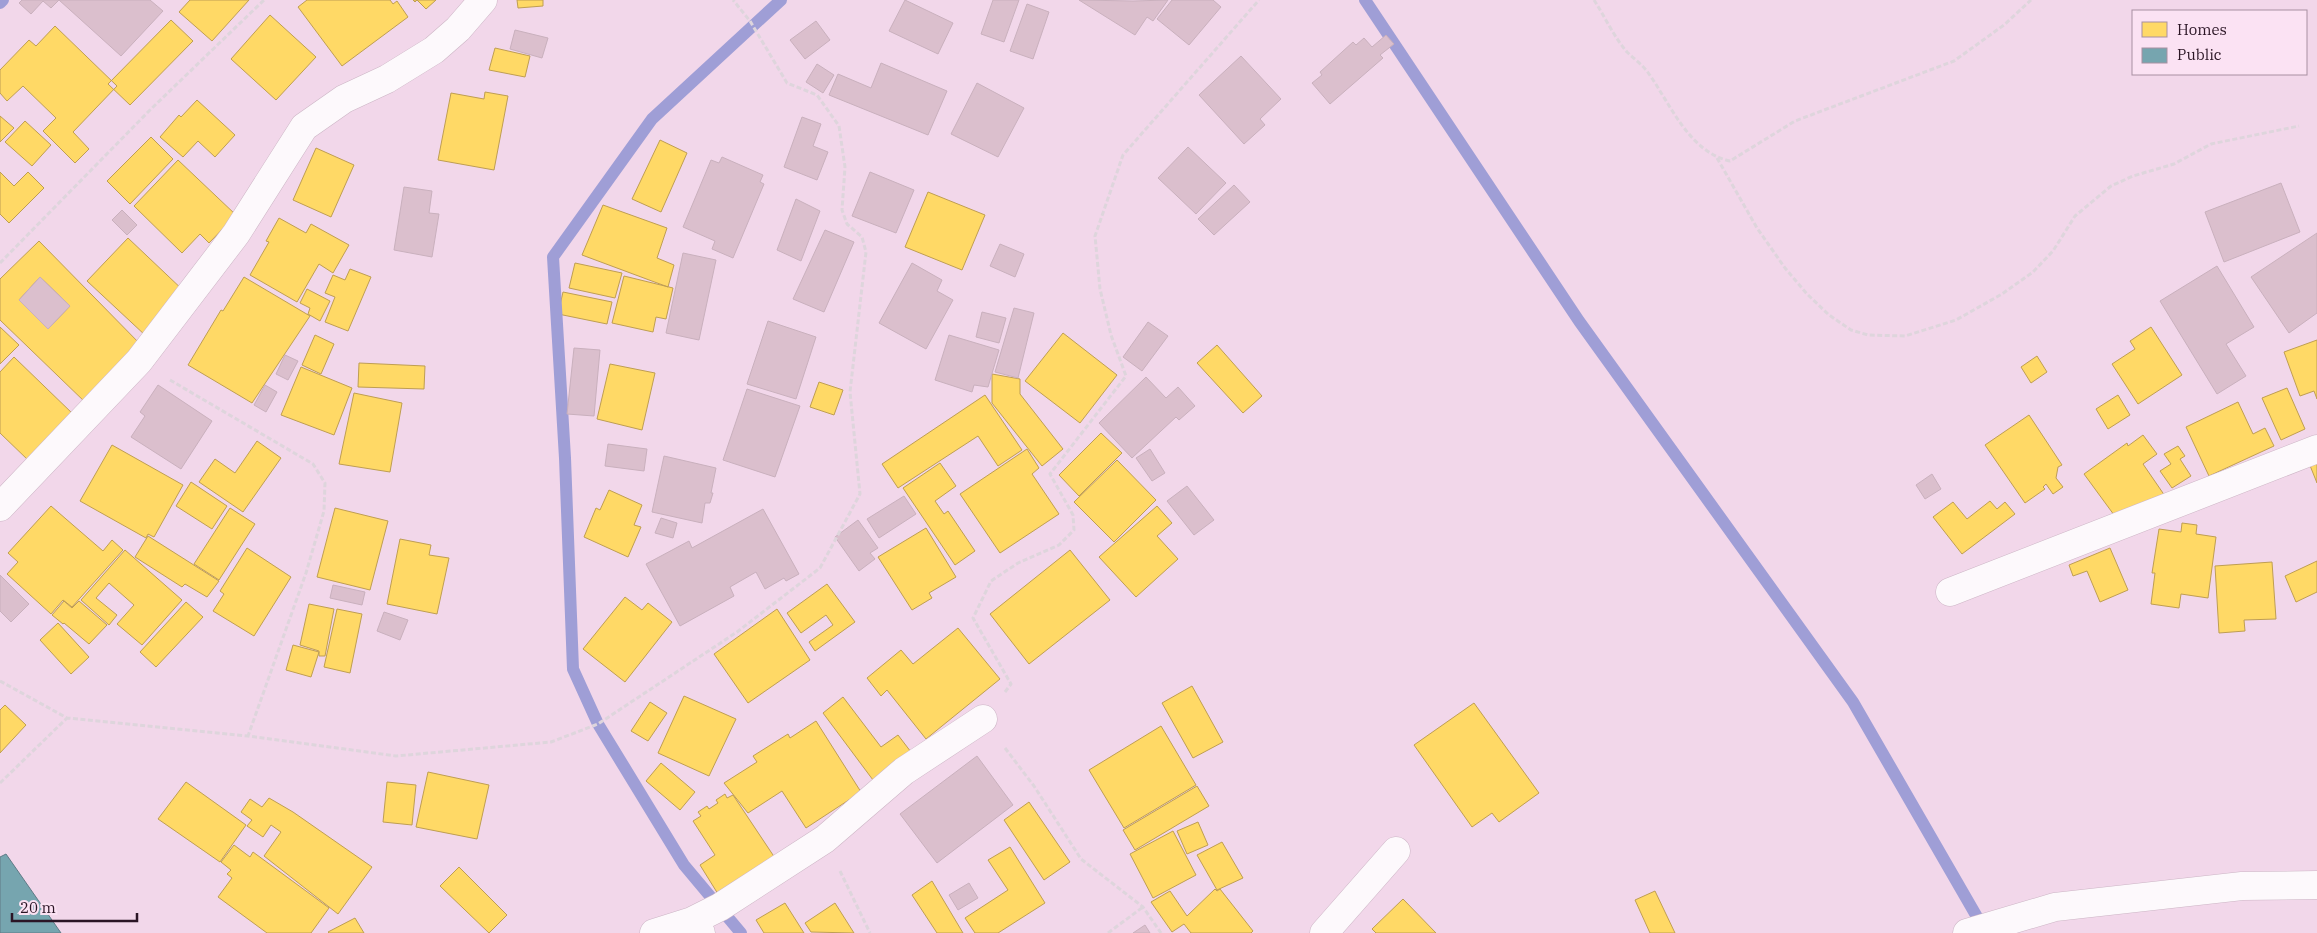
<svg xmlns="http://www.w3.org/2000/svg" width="2317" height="933" font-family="'IBM Plex Serif',serif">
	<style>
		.homes { fill: #ffd966; stroke: #bf9e52; fill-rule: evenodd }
		.public { fill: #76a5af; stroke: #607a86 }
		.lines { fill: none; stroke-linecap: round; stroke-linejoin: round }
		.stream { stroke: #9f9ed6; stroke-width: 12 }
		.building { fill: #dbbfcd; stroke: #c9b0bd }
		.minor-casing { stroke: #ccb5c5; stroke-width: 29 }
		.path { stroke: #ded5dc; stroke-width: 3; stroke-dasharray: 5 2.5; stroke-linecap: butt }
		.minor { stroke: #fdf9fc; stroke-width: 28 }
	</style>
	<rect width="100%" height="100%" fill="#f2d7ea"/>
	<path class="homes" d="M190 0H249L212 41 179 12Z
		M307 0H390L393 4 397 1 408 17 342 66 298 7Z
		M413 0H436L426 9 417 0 415 2Z
		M517 0H543V6L518 8Z
		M270 15 316 57 276 100 231 59Z
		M171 20 193 41 130 105 108 84Z
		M55 26 117 86 73 132 89 149 75 163 43 131 56 118 23 86 7 101 0 93V70L29 40 36 46Z
		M495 48 530 56 525 77 489 70Z
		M485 92 508 96 494 170 438 160 451 93 484 99Z
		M197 100 235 135 215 157 198 141 183 157 160 137 179 115 181 117Z
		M0 116 14 128 0 142Z
		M25 121 51 145 32 166 5 142Z
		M151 137 173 159 130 204 107 181Z
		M660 140 687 153 661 212 632 199Z
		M316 148 354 165 331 217 293 200Z
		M178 160 236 215 209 243 200 234 182 253 134 206Z
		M0 172 14 186 28 172 44 188 9 223 0 214Z
		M928 192 985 215 962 270 905 247Z
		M603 205 667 228 657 258 674 265 668 287 582 255Z
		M279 218 306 233 311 224 349 245 333 273 319 264 297 302 250 275 269 242 266 241Z
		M128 238 186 293 146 336 87 281Z
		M39 241 143 347 87 404 0 320V279ZM40 277 70 306 48 329 19 300Z
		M575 263 622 273 615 298 569 288Z
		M350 269 371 277 348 331 325 322 335 297 325 293 333 275 345 280Z
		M624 276 673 288 666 319 656 317 653 332 612 323Z
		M244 277 310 316 252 403 188 365 221 310 223 311Z
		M307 289 330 301 320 321 308 314 310 308 300 303Z
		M563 292 612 302 607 324 558 314Z
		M0 327 19 345 0 364Z
		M2151 327 2182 375 2138 404 2112 364 2135 349 2130 341Z
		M1063 333 1117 375 1080 423 1025 381Z
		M315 335 334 344 321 374 302 365Z
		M2317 340V399L2314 391 2300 396 2284 352Z
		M1217 345 1262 396 1243 413 1197 363Z
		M2037 356 2047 372 2031 383 2021 367Z
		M14 357 74 415 29 461 0 433V372Z
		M359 363 425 366 424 389 358 387Z
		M610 364 655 373 642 430 597 419Z
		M301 367 352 388 334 435 281 415Z
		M992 374 1020 379V394L1063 449 1042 466 992 403Z
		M819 382 843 390 834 415 810 407Z
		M2287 388 2305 429 2281 440 2262 398Z
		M354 393 402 403 390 472 339 464Z
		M985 395 1022 450 998 466 978 436 898 488 882 464Z
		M2118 395 2130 415 2108 429 2096 409Z
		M2238 402 2253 434 2265 428 2274 446 2209 476 2186 427Z
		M2029 415 2062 465 2058 467 2056 478 2063 487 2053 494 2046 484 2043 487 2045 489 2025 503 1985 445Z
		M1101 433 1122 453 1079 496 1059 475Z
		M2143 435 2157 454 2143 464 2165 496 2117 519 2084 474 2127 443 2128 446Z
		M257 441 281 458 243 512 199 482 215 459 235 473Z
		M112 445 183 485 154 537 148 534 146 538 80 501Z
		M2178 446 2185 456 2180 459 2191 476 2172 488 2160 471 2171 464 2164 454Z
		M1027 449 1039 468 1032 474 1059 514 1000 553 960 494Z
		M2317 453V483L2307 458Z
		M1117 460 1156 500 1114 542 1074 502Z
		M940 463 956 486 935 501 944 514 948 511 975 551 955 565 903 488Z
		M191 482 227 506 212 529 176 506Z
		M609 490 642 505 634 525 641 527 628 557 584 537 596 508 600 510Z
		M1990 501 1997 509 2005 502 2015 514 1962 554 1933 517 1953 502 1967 519Z
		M51 506 103 551 112 540 123 550 72 607 63 600 51 614 7 574 18 562 8 553Z
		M1157 506 1172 523 1157 536 1178 559 1136 597 1099 557Z
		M230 508 255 524 219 580 194 564Z
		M335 508 388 521 370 590 317 577Z
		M2182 523 2197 525 2196 534 2216 537 2208 598 2181 594 2179 608 2151 604 2155 573H2152L2159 529 2181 532Z
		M926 528 956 577 929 593 932 598 912 610 878 557Z
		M148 536 219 581 207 597 185 584 182 587 135 557Z
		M400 539 431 545 429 555 449 558 437 614 387 604Z
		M247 548 291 577 254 636 213 611 224 594 220 591Z
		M2110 548 2128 590 2100 602 2087 571 2073 576 2069 565Z
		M125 550 182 600 142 645 117 624 134 605 109 583 96 598 117 615 109 625 81 600Z
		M1070 550 1110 600 1029 664 990 614Z
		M2317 561V592L2296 602 2285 576Z
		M2272 562 2276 619 2244 620 2245 631 2219 633 2215 566Z
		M827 584 855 622 815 651 809 642 833 625 826 615 801 633 787 613Z
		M625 597 642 610 648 603 672 622 625 682 583 649Z
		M64 601 72 608 79 601 107 625 89 644 64 623 63 624 52 615Z
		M186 602 203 617 156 667 140 652Z
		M309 604 334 609 325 656H319V651L300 645Z
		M337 609 362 614 350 673 324 667Z
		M777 609 810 660 748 703 714 654Z
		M58 623 89 657 71 674 40 640Z
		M958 628 1000 679 926 739 887 690 881 696 867 678 901 650 913 664Z
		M293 645 319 652 311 677 286 670Z
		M1192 686 1223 742 1193 758 1162 703Z
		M684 696 736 719 709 776 658 753Z
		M843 697 881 747 898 735 911 752 873 780 823 713Z
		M650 702 667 713 648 741 631 731Z
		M1474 703 1539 793 1499 822 1492 813 1472 827 1414 745Z
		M5 705 26 725 0 753V710Z
		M816 721 861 792 806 828 782 791 748 813 724 783 757 762 753 756 788 734 790 738Z
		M1161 726 1196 785 1124 828 1089 770Z
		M661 763 695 792 680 810 646 781Z
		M428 772 489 785 477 839 416 827Z
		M186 782 246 825 220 862 158 819Z
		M387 782 416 785 412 825 383 822Z
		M1197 786 1209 806 1135 850 1123 830Z
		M725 794 727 798 733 795 775 858 718 894 700 865 715 855 693 821 701 816 698 812 707 806 709 809 718 803 716 800Z
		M269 798 293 812 372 867 338 914 264 856 281 832 271 825 263 837 247 826 252 820 241 812 250 799 262 807Z
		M1029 802 1070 862 1044 880 1004 820Z
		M1198 822 1208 845 1187 854 1177 831Z
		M1173 831 1196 875 1153 898 1130 854Z
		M1222 842 1243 878 1217 890 1197 855Z
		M234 845 250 857 253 852 329 908 311 933H267L218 897 232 878 227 874 231 870 221 862Z
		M1010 847 1045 903 998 933H975L965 918 1008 890 988 860Z
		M459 867 507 915 489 933 440 886Z
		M932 881 963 933H937L912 895Z
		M1215 889 1217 891 1220 889 1253 931 1251 933H1191L1184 924 1172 932 1151 902 1170 891 1187 916Z
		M1655 891 1675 933H1650L1635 900Z
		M1403 899 1436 933H1376L1372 929Z
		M785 903 804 933H764L756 920Z
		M835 903 854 933 811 932 805 923Z
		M355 918 364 933H329L328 932Z"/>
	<path class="public" d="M6 854 61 933H0V857Z"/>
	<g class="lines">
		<path class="stream" d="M1365 0 1579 321 1853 702 1984 929
			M0 3 3 0
			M741 933 684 865 598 724 573 669 565 458 553 257 652 119 781 0"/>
	</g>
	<path class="building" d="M22 0H59L51 8 43 1 31 14 19 3Z
		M59 0H150L163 11 121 56Z
		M905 0 953 23 938 54 889 31Z
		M993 0H1019L1004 42 981 34Z
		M1079 0 1133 1 1168 0 1153 21 1147 17 1135 35Z
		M1172 0H1213L1221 7 1189 45 1157 19Z
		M1027 4 1049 12 1033 59 1010 51Z
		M816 21 830 40 805 59 790 40Z
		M515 30 548 38 542 58 510 49Z
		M1386 35 1394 44 1380 55 1383 58 1330 104 1312 83 1322 75 1320 72 1353 42 1356 45 1364 38 1372 47Z
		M1241 56 1281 99 1260 119 1265 125 1244 144 1199 95Z
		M881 63 947 91 928 135 829 95 838 74 871 88Z
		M817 64 834 75 823 93 806 82Z
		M977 83 1024 108 998 157 951 134Z
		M802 117 821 124 813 146 828 152 817 180 784 167Z
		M1188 147 1226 183 1196 214 1158 178Z
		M722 157 763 175 760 182 764 184 733 258 712 249 715 241 683 227 711 160 719 163Z
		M870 172 914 190 896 233 852 216Z
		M2281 183 2300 232 2224 262 2205 212Z
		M1234 185 1250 202 1214 235 1198 219Z
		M404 187 432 191 429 213 439 214 432 257 394 250Z
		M796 199 820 211 801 261 777 250Z
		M122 210 137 225 127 235 112 220Z
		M825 230 854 242 824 312 793 299Z
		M2317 233V313L2289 333 2251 277Z
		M1000 244 1024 254 1015 277 990 266Z
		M683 253 716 260 699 340 666 333Z
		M912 263 942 280 937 291 953 300 926 349 879 323Z
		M2217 266 2254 327 2226 344 2246 376 2217 394 2160 301Z
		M40 277 70 306 48 329 19 300Z
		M1014 308 1034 313 1018 378 995 372Z
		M982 312 1006 318 999 343 976 337Z
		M768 321 816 337 796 399 747 384Z
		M1148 322 1168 336 1142 371 1123 357Z
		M949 335 999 350 988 387 974 385 972 392 935 380Z
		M574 348 600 350 594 416 567 414Z
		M285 355 298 361 288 380 276 374Z
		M1146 377 1166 398 1178 387 1195 406 1179 420 1176 417 1132 458 1099 423Z
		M158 385 212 421 181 469 131 437 145 416 140 412Z
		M265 385 277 392 266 412 254 405Z
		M747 389 800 406 775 477 723 460Z
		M608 444 647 449 644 471 605 466Z
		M1150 449 1165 473 1152 481 1136 458Z
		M664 456 716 468 711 493H713L710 503H705L702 523 652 512Z
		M1932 474 1941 489 1925 499 1916 485Z
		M1187 486 1214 520 1194 535 1167 501Z
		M904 496 916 514 879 538 867 519Z
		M763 509 799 574 786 581 784 578 765 589 756 572 730 587 734 596 680 626 646 564 689 541 692 548Z
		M661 518 677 523 673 538 655 533Z
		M858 520 878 548 870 553 875 559 859 571 835 537Z
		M0 575 29 604 11 622 0 611Z
		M333 585 365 592 362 605 330 598Z
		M384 612 408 620 400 640 377 631Z
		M977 756 1013 805 937 863 900 814Z
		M969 883 978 898 958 910 949 895Z
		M1145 925 1150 933H1133Z"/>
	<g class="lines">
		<g class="minor-casing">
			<path id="minor" d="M0 507 139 361 236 234 304 127 344 99 387 79 434 50 458 29 483 0
				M1950 592 2317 449
				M692 921 720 907 825 839 904 771 983 719
				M654 933 692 921 701 933
				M1324 933 1396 851
				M1967 933 2055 907 2242 886 2317 885"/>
		</g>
		<path class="path" d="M1594 0C1605 17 1614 37 1627 52 1634 59 1643 65 1649 74 1671 105 1689 152 1730 161L1795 121 1954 61 2004 25 2031 0
			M1717 158 1757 228 1785 268 1807 294 1829 315 1851 330 1868 335 1905 336 1956 320 2002 294 2033 272 2053 251 2075 216 2111 186 2133 176 2174 164 2211 144 2299 126
			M0 263 150 110 264 0
			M170 380 313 464 325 483 324 511 306 573 248 736
			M0 681 67 718 248 736 396 756 551 742 598 724 737 632 820 568 860 494 850 392 866 252 862 237 847 224 842 210 845 167 839 126 817 95 787 83 750 21 733 0
			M1005 692 1011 684 973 618 991 581 1018 563 1059 545 1074 530 1073 515 1050 474 1126 376 1111 335 1100 289 1095 236 1123 155 1259 0
			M1005 748 1034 786 1081 859 1143 907 1161 933
			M0 783 67 718
			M840 871 870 933
			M1108 933 1143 907"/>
		<use href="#minor" class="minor"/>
	</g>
	<rect x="2132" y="10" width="175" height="65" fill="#fbe2f3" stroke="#a890a1"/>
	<rect x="2142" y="22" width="25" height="15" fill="#ffd966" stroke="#a890a1"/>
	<text x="2177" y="35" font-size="15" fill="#2b1525">Homes</text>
	<rect x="2142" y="48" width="25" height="15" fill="#76a5af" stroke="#a890a1"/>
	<text x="2177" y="60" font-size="15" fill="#2b1525">Public</text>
	<path d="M12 913v8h125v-8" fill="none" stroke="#2b1525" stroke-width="2.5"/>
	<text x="20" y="913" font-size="15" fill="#2b1525" stroke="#fbe2f3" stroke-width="4" paint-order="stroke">20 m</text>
</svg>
